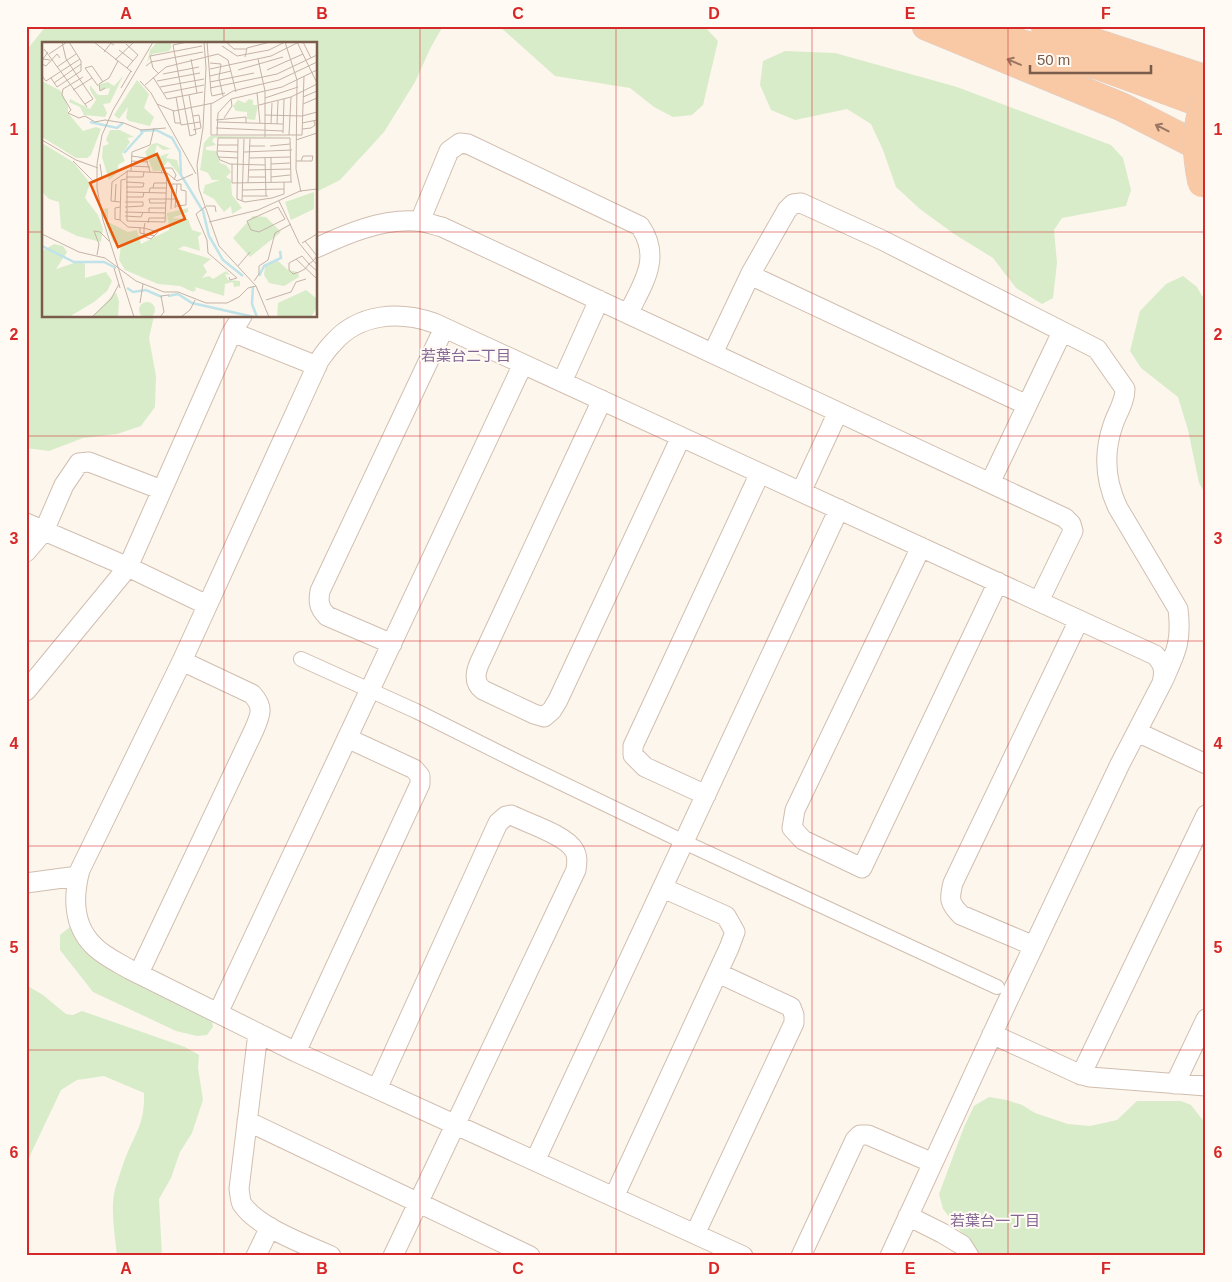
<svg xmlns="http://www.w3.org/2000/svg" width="1232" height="1282" font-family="Arial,'Noto Sans JP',sans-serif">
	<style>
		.green { fill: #d8ecc9 }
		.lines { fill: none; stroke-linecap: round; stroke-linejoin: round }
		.pedestrian-casing { stroke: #d1beb0; stroke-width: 16 }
		.minor-casing { stroke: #d1beb0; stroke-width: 21 }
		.trunk-casing { stroke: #dad1cd; stroke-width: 29 }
		.pedestrian { stroke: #fff; stroke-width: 14 }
		.minor { stroke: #fff; stroke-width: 19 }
		.trunk { stroke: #f9c8a4; stroke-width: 28 }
		.trunk-bridge-casing { stroke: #dad1cd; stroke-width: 29; stroke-linecap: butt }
		.trunk-bridge { stroke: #f9c8a4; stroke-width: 28 }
		.oneway { stroke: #9a7763 }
		.grid { fill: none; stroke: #d62828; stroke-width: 1; stroke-opacity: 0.55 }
		.labels { text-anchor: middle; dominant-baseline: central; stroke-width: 4; stroke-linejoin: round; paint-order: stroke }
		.neighbourhood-label { font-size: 15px; fill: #846695; stroke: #fffaf3 }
		.inset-river { fill: none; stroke: #bfe3e8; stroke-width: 2.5 }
		.inset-road { fill: none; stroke: #c5b3a7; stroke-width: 1 }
		.view { fill: #e8590c; fill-opacity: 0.15; stroke: #e8590c; stroke-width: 2.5 }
		.inset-edge { fill: none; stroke: #7a5c4d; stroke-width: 2.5 }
		.neatline { fill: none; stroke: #d62828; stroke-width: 2 }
		.grid-label { font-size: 16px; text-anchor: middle; font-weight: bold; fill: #d62828 }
	</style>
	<rect width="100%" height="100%" fill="#fdf6ec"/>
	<path class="green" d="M46 26H443L431 47 415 82 384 132 340 180 316 192V44H44V316H154L149 338 156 376 155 407 141 426 117 434 83 438 49 451 26 448V51Z
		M499 26H704L718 41 703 105 692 115 673 117 654 107 630 88 555 76Z
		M785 51 835 53 957 87 1111 145 1123 158 1131 190 1126 206 1062 218 1054 230 1057 263 1053 298 1042 304 1016 288 993 258 954 234 920 209 896 187 883 150 871 124 847 109 795 120 771 110 760 85 763 61Z
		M1183 276 1197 287 1202 296 1206 298V495L1199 483 1188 430 1178 397 1141 368 1130 351 1140 311 1166 284Z
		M70 927 212 1020 213 1027 207 1035 197 1036 176 1031 93 992 60 950V935Z
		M26 985 43 995 66 1014 73 1015 82 1011 185 1047 199 1055 198 1068 203 1100 192 1133 180 1152 171 1178 159 1199 162 1256H117C115 1234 110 1211 115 1189 118 1180 121 1169 125 1159 135 1133 145 1124 144 1093L104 1076 77 1080 61 1090 26 1164Z
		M989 1097 1007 1100 1022 1105 1035 1113 1068 1124 1090 1126 1117 1120 1137 1101H1181L1191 1105 1206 1124V1256H980L943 1209 939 1194 964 1127 974 1106Z"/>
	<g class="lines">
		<g class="pedestrian-casing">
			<path id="pedestrian" d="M301 659 416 711 520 763 684 842 997 987"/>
		</g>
		<g class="minor-casing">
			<path id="minor" d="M420 221 449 151 460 143 468 144 640 226C662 258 643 283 628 314
				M316 248C346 234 381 219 415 221 424 221 433 225 442 227L1065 518 1071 524 1073 531 1039 601
				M750 275 1027 405
				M232 332 317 366
				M713 353 751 273 787 210 793 204 801 203 882 240 1097 349 1125 389C1125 402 1117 413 1113 425 1103 454 1105 481 1118 508L1178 609C1182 642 1176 652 1163 681
				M562 382 599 300
				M602 400 479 664C475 674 474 683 483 690L534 714 544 717 552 710 558 700 681 437
				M990 483 1062 332
				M801 492 838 412
				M26 523 128 567 207 605
				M921 547 795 810 792 828 803 840 862 868 998 582
				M26 552 44 531 64 485 79 463 89 462 162 490
				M392 644 327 616C319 608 318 602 320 591L444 328
				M26 691 128 567 232 332 242 316
				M1137 732 1206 764
				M706 795 645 767 633 755V746L760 473
				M26 883 78 876
				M1034 946 961 915C949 903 949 899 953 883L1079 620
				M139 973 254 730C261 714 264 707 252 694L182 661
				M218 1013 523 364
				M258 1033 239 1189C240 1194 240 1200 242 1204 258 1228 305 1244 331 1256
				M992 1034 1079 1074 1090 1077 1206 1086
				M296 1052 420 784V776L414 769 347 738
				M1081 1075 1206 815
				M1175 1084 1206 1019
				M377 1089 498 823 506 816 511 815C527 823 566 835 574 850 578 856 577 863 576 870L393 1256
				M247 1121 530 1256
				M535 1161 839 509
				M614 1197 729 948 735 932 726 916 663 888
				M908 1216 942 1233 962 1245 969 1256
				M695 1234 794 1023V1015L791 1007 718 973
				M256 1256 270 1227
				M743 1256 296 1052 129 969C117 962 102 955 93 945 73 925 73 896 80 870L182 661 319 361C323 355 328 348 333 343 359 313 399 311 434 323L1155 655C1164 664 1165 671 1162 683L1120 764 1003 1011 890 1256
				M801 1256 855 1140 860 1135H868L933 1163"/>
		</g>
		<g class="trunk-casing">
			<path id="trunk" d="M926 26 1122 107 1206 150
				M1045 26 1206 79
				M974 30 1097 65 1206 105"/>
		</g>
		<use href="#pedestrian" class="pedestrian"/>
		<use href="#minor" class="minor"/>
		<use href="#trunk" class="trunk"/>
		<g class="trunk-bridge-casing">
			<path id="trunk-bridge" d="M1202 183C1196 155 1194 128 1206 101"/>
		</g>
		<use href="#trunk-bridge" class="trunk-bridge"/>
	</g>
	<defs><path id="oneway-shaft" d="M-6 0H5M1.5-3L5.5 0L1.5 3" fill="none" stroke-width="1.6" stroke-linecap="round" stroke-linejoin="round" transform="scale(1.25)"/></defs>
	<g class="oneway">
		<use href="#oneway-shaft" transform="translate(1014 62) rotate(-157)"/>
		<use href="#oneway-shaft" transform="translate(1162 128) rotate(-153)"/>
	</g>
	<path class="grid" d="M224 26V44M420 26V1256M616 26V1256M812 26V1256M1008 26V1256M26 232H44M316 232H1206M224 316V1256M26 436H1206M26 641H1206M26 846H1206M26 1050H1206"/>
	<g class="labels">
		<g class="neighbourhood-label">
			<text x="466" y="355">若葉台二丁目</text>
			<text x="995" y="1220">若葉台一丁目</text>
		</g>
	</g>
	<g transform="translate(42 42)">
		<rect width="275" height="275" fill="#fdf6ec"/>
		<path d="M115 0H129V6L127 9 110 12 105 21 108 8ZM81 34 68 61 61 62 65 71 63 75 42 73 38 65 27 60 28 57 48 67 54 58 48 48V43L56 53H66L68 46 58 48V42L66 40 72 44ZM95 38 107 52 102 66 112 75 108 84 87 79 84 76 86 65 77 77 72 73ZM0 39 19 49 26 65V71L41 89 54 85 59 87 49 113 45 116H34L0 95ZM207 57 211 58V63H216L213 78 205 77V70L194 69 191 64 196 58 203 61ZM68 88H78L92 95 85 96 88 100 80 112 83 119 76 123V130L67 138 60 115 61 104 67 102 64 98ZM167 95 168 94 253 95 172 96 170 99 174 103 164 105V108L175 109 178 121 184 123 189 130 184 135 189 138 190 153 200 166 190 172 189 164 182 170 172 157 161 151 163 143 178 138H170L166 131 158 128 162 101ZM0 101 31 120 48 141 43 156 56 173 61 187 59 200 35 194 19 186 17 160 7 157 0 150ZM115 101 129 107 121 108 115 103 113 110 116 115 127 111 124 116 135 118 140 136 126 119 118 129H111L103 110 110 102ZM272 150V167L249 178 243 160ZM66 166V180L86 190 95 188 99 202 127 188 126 173 124 181 125 171 146 166V170L130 176 146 177 150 188 160 191 156 195 158 209 142 204 136 207 169 217 161 223 165 230 160 236 167 234 171 237 184 229 188 233 183 232 186 238 198 239V244L192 245 191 240 183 242 182 254 153 245 154 248 151 250 138 244 116 242 83 228 77 218 79 203 71 200 64 182 62 167ZM211 174 224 175 239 190 208 215 191 196ZM12 202 21 204 25 210 14 227 38 219 43 222V236L64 230 70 239 65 249 52 260 27 275H0V209ZM236 219 246 228 256 230 257 235 242 244 227 241 222 233 223 224ZM264 248 274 256V267L269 275H235L236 261ZM74 250 77 259 76 275H50ZM97 268a8 8 0 1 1 16 0a8 8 0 1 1-16 0Z" fill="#d8ecc9"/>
		<path class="inset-river" d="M48 80 75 86 81 81M98 89 114 88 130 96 138 110 139 133 161 169 167 194 181 218 201 234M82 111 101 90M0 204 32 220H62L74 226M217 234 222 224 239 216 238 209M211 244 210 262 215 275M85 246 91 250 104 248 120 255M126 254 136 252 150 261 212 275"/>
		<path class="inset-road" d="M20 0 24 17 51 57 43 62M52 0 90 30M145 0 131 3 148 94 154 92 147 53M162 0 164 26 161 86 155 123 157 147 177 204 214 244 227 275M165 0 169 50 170 54 183 51M184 0 192 7H205M243 0 255 38 254 127 259 150M255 0 275 41M261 0 269 16M84 2 96 13 85 26M180 4 195 14 227 8 243 0M2 7 45 65M77 8 91 19M6 10 1 17 8 18M62 10 69 1 72 3M7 12 25 0M203 15 205 6 228 0M149 17 155 51M216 17 223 49V95M73 18 92 0M168 21 179 22 177 36 181 54M0 22 4 24 15 12 18 16M104 24 109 20 161 10M15 25 34 12M168 27 229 14 257 0M196 28 241 15M225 28 261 12M116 31 111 26 108 14 160 4M121 32 157 25M0 34 4 39 38 17M168 34 189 29M111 35 125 57 161 50M9 36 15 45 39 29V19L27 0M98 39 109 51 154 132M115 39 158 31M168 40 212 31M12 41 39 22M103 43 124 25 176 12 186 18 194 50M56 44 43 26 50 24 61 40M118 45 162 37M63 46 58 49 57 42 67 36 76 19M79 46 89 29M168 46 235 32 275 13M21 47 20 53 29 68 26 71 37 76 43 74 53 80 63 78 82 81 99 88 124 86M21 47 41 35M31 48 50 36M122 51 162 43M215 51 218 81M134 55 139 83 158 80M261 55 275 49M223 56 256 45M115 62 132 69 171 61 191 49 237 38 275 20M169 62V93H260L262 34M261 62 275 56M217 63 249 55 275 42M131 68 133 81H139M223 73 260 74 275 70M151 74 157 73 159 86 151 88M182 76 190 64 189 57M174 78 204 75V81M176 80 241 82M260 81 275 78M229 82 230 61M235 82 236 59M174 86 241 89M260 87 269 86 273 83 272 79M241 91 242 57M175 93 176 71 189 57 240 45 275 28M247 93 249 55M196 97 195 157 203 160 230 156 242 152V140M0 98 34 118 56 126M254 98 275 91M176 103H196M207 104H223M228 104 248 102M176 109 196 110M202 110 250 108M89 114 104 116 108 130M176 115 196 116M207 116 248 115M223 116 224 154M229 116V141M31 119 52 140 60 136 58 122M89 119 106 120M254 119H270L271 114H261L259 119M190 122V141L250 140M229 122 248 121M223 123 188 122 178 118 175 112 176 96H248L249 140M89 124 108 125M207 128 249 127M89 129 90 110 108 103 112 86M119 131 121 126H130L134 133 132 138M125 131 123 180 85 179V129L125 131 135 139 151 132M84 135H101L102 130M207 135H224M229 135 248 133M84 137 79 138 78 178 86 185 102 186 116 190 109 197 103 195 102 193V186L103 181M206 141 208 97M84 145H101L102 141 84 140M111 146 112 141H125M201 148 242 147M84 150 124 151M107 151 108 146H125M200 154H226M84 155H101L102 150M200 159 202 97M237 159 257 201 275 223M73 160 74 142M78 160 69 159 70 140 86 129M124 161H108L107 157H134M164 164H173L174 170M83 165 101 164V160H83M163 165 154 172 165 198 166 211 195 236 188 238 187 235M133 166 135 142M129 167 130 142H139V148L144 149V163L134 164M83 170 124 171M107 170V166H124M83 174 99 175 101 170M78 178 73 177V166L78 165M205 179 209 188 217 190 243 177 236 165 205 179M167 180 216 168 258 149 275 147M106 181 107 176H123M98 186V191L113 194M0 192 37 210 63 216 94 239 122 250H136L164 261H185L197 255 206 246 214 244M263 199 275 214 271 219 267 222 263 227 257 230 251 232 247 228V221L260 214 267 222 275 229M260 201 275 192M55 213 57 202 52 189 58 190 67 199M254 217 275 237M196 224 208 210M72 226 78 246M212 239 217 232V224L226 218 233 191 249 182M224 258 249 250 254 240 264 237M98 261 101 242M50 275 69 257 77 242M92 275 61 178 55 146V122L60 93 71 68 111 0M118 275 122 270 119 254 127 253M139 275 148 268 153 258"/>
		<path class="view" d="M115 112 143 177 76 205 48 141Z"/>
		<rect width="275" height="275" class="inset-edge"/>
	</g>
	<rect width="1232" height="1282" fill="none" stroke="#fffaf3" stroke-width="55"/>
	<path d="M1030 65v8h121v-8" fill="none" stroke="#7a5c4d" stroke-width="2.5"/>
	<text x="1037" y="65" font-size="15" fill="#7a5c4d" stroke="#fffaf3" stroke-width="4" paint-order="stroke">50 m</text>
	<rect x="28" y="28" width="1176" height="1226" class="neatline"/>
	<g class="grid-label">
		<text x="126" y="19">A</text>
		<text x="322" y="19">B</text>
		<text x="518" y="19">C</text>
		<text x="714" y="19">D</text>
		<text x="910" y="19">E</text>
		<text x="1106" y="19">F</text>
		<text x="14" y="135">1</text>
		<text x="1218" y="135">1</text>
		<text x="14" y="340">2</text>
		<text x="1218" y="340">2</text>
		<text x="14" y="544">3</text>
		<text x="1218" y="544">3</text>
		<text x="14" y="749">4</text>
		<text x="1218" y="749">4</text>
		<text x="14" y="953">5</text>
		<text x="1218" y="953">5</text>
		<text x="14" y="1158">6</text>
		<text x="1218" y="1158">6</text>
		<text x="126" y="1274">A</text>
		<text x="322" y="1274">B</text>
		<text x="518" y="1274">C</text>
		<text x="714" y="1274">D</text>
		<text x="910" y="1274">E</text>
		<text x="1106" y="1274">F</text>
	</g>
</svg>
